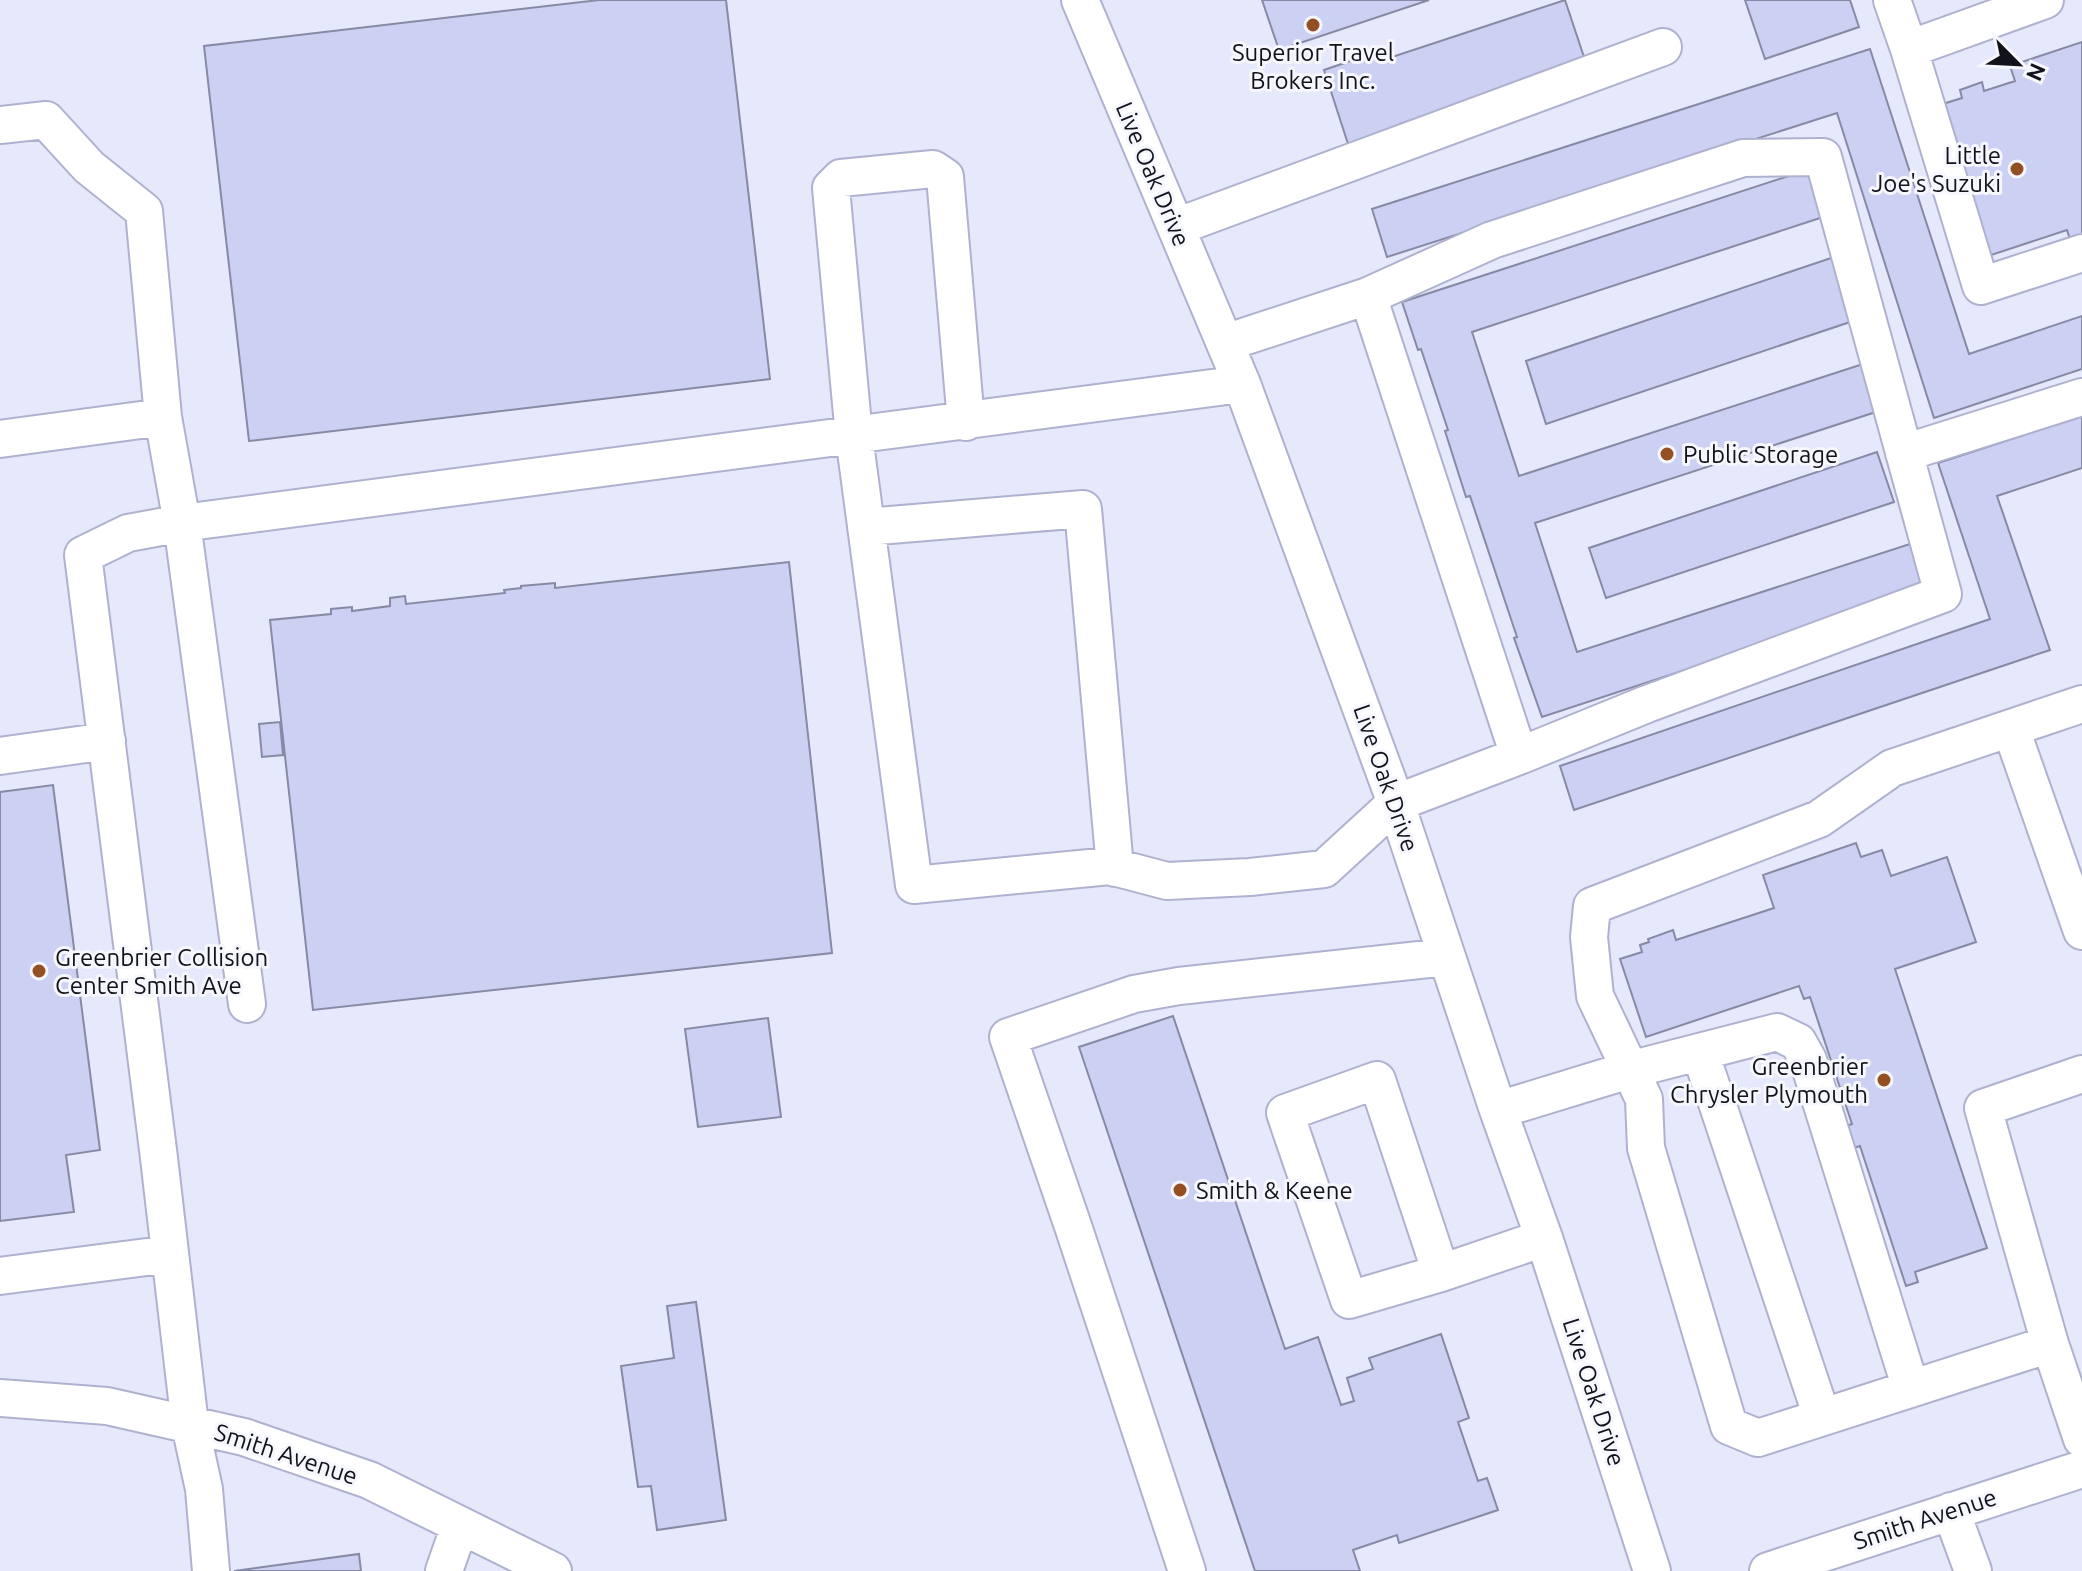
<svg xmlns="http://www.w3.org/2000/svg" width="2082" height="1571" font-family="Ubuntu,sans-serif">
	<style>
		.building { fill: #ccd0f2; stroke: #878aa5; stroke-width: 2 }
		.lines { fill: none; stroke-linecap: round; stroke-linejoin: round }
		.minor-casing { stroke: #afb2cf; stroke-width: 40 }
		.minor { stroke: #fff; stroke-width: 36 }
		.poi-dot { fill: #945023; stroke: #f6f6fd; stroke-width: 3 }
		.labels { text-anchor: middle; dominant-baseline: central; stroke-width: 6; stroke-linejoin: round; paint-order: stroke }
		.poi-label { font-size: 24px; fill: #11121c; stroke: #f6f6fd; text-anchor: start }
		.street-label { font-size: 24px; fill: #11121c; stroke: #f6f6fd }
	</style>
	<rect width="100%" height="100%" fill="#e6e8fb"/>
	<path class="building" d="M599 0H726L770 379 249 441 204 46Z
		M1262 0H1429L1279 50Z
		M1565 0 1586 63 1400 124 1403 133 1350 150 1324 70 1377 52 1380 61Z
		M1745 0H1850L1859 27 1765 59Z
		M2082 42V242L2072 246 2067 230 1982 258 1933 107 1962 98 1960 90 1982 82 1984 91 2015 81 2010 66Z
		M1870 49 1969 354 2082 316V369L1934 418 1837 113 1387 257 1372 209Z
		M1807 170 1823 217 1472 332 1519 476 1869 362 1885 409 1535 523 1577 652 1913 543 1928 590 1542 717 1514 638 1517 637 1470 496 1466 497 1445 431 1448 430 1421 349 1418 350 1402 302Z
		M1834 257 1856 320 1546 424 1526 361Z
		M2082 416V468L1997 496 2050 650 1574 810 1560 766 1990 619 1938 463Z
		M1877 452 1894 502 1606 598 1589 548Z
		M789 562 832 953 313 1010 270 620 331 614V609L352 607V611L390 606V598L405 596 406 604 505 593 504 590 521 588V586L555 583V588Z
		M280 722 283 755 262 757 259 724Z
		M53 785 100 1150 66 1155 74 1212 0 1221V792Z
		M1856 843 1861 857 1882 850 1891 876 1947 857 1976 942 1895 969 1987 1248 1915 1272 1918 1282 1906 1286 1860 1146 1847 1150 1839 1128 1852 1124 1810 997 1804 999 1799 986 1646 1037 1620 959 1642 952 1640 945 1649 942 1648 939 1673 930 1676 940 1774 908 1763 875Z
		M1173 1016 1285 1349 1318 1337 1341 1405 1354 1401 1347 1378 1373 1369 1369 1358 1441 1334 1469 1418 1458 1422 1478 1481 1487 1478 1498 1510 1399 1543 1397 1535 1353 1550 1360 1571H1255L1079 1047Z
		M768 1018 781 1117 698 1127 685 1029Z
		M696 1302 726 1520 657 1530 651 1486 638 1487 621 1366 674 1358 667 1306Z
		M359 1554 361 1571H234Z"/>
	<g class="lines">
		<g class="minor-casing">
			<path id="minor" d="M1080 0 1242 384 1393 795 1498 1110 1544 1238 1652 1571
				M1892 0 1909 49
				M2045 0 1909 49 1981 286 2082 253
				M0 125 46 120 89 167 144 211 163 417 182 523 247 1004
				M1176 227 1663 47
				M1368 296 1492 240 1743 158 1823 157 1943 594 1647 704 1519 756
				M966 422 945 177 933 169 841 178 831 188 854 436 914 885 1110 866 1167 881 1250 877 1324 869 1396 803 1519 756 1368 296 1225 343
				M0 439 163 417
				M1904 453 2082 397
				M866 527 1083 509 1115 868
				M2082 704 1892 768 1819 819 1592 906 1589 937 1595 996 1644 1099 1646 1148 1729 1426 1758 1438 2050 1344 1983 1108 2082 1074
				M2011 729 2082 931
				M0 756 107 741
				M1700 1052 1822 1417
				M1498 1110 1629 1070 1777 1032 1798 1042 1808 1060 1911 1389
				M1441 1273 1377 1080 1285 1113 1349 1300 1441 1273 1544 1238
				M0 1276 170 1254
				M2050 1344 2082 1439
				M0 1398 107 1406 244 1437 369 1480 553 1571
				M1951 1511 1973 1571
				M211 1571 204 1489 190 1425 159 1158 83 555 128 533 182 523 1242 384
				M444 1571 460 1525
				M1187 1571 1073 1226 1008 1037 1134 994 1179 986 1447 957
				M1768 1571 2082 1469"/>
		</g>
		<use href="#minor" class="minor"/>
	</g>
	<g class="poi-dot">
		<circle cx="1313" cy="25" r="8"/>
		<circle cx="2017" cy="169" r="8"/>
		<circle cx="1667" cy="454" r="8"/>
		<circle cx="39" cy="971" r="8"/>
		<circle cx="1884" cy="1080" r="8"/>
		<circle cx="1180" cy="1190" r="8"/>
	</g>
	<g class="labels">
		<g class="poi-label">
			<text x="1313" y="52" text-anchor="middle">Superior Travel<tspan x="1313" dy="28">Brokers Inc.</tspan></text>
			<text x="2001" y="155" text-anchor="end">Little<tspan x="2001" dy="28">Joe's Suzuki</tspan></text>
			<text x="1683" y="454">Public Storage</text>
			<text x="55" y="957">Greenbrier Collision<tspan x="55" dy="28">Center Smith Ave</tspan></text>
			<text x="1868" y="1066" text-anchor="end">Greenbrier<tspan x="1868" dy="28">Chrysler Plymouth</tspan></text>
			<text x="1196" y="1190">Smith &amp; Keene</text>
		</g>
		<g class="street-label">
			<text transform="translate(1153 174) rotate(67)">Live Oak Drive</text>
			<text transform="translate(1386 778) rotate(71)">Live Oak Drive</text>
			<text transform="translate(1594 1392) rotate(72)">Live Oak Drive</text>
			<text transform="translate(286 1454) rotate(18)">Smith Avenue</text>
			<text transform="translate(1925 1519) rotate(-18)">Smith Avenue</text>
		</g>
	</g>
	<g transform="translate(2018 64) rotate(114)" stroke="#f6f6fd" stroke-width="6" paint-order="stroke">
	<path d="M0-6L14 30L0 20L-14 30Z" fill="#11121c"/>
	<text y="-12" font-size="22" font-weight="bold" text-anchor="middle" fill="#11121c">N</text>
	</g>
</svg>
